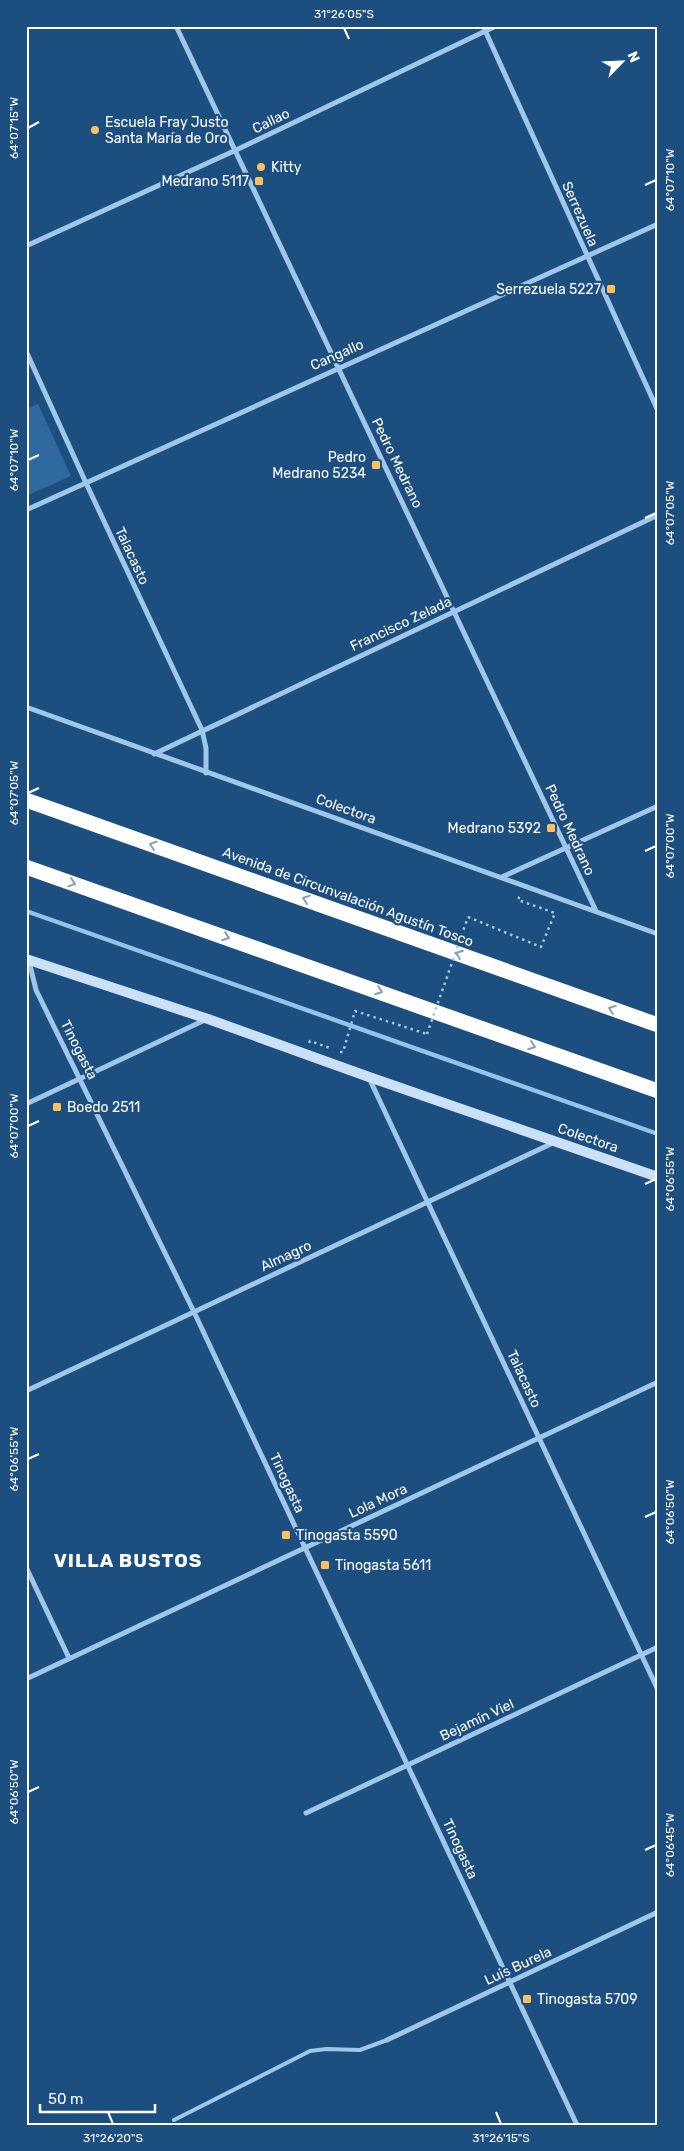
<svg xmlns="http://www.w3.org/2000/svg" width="684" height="2151" font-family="Rubik,sans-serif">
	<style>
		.green { fill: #2f699f }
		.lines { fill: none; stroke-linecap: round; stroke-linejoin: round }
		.stream { stroke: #93c2eb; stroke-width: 4.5 }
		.path { stroke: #a0c6e9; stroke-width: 2.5; stroke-dasharray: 2.5 4; stroke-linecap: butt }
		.lane { stroke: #a0c6e9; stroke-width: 4 }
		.street { stroke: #a0c6e9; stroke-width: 5 }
		.secondary { stroke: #cbe1f7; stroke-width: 10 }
		.highway { stroke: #fff; stroke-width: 15 }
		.path-bridge { stroke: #a0c6e9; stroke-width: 2.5; stroke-dasharray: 2.5 4; stroke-linecap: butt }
		.oneway { stroke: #829eb9 }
		.ticks { fill: none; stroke: #fff; stroke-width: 2 }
		.poi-dot { fill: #fac15d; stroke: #1c4f80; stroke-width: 2 }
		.labels { text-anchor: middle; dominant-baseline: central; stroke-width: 4.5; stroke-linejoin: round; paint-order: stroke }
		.street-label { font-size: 14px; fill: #fff; stroke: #1c4f80 }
		.poi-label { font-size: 14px; fill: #fff; stroke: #1c4f80; text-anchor: start }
		.district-label { font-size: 19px; font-weight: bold; letter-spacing: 1px; fill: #fff; stroke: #1c4f80 }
		.neatline { fill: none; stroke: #fff; stroke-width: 2 }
		.ticks-label { font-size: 12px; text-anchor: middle; fill: #fff }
	</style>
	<rect width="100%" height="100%" fill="#1c4f80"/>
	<path class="green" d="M38 404 71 476 26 496V409Z"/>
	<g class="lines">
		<path class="stream" d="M26 911 658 1134"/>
		<path class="path" d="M468 917 541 947 555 913 518 900 520 895
			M309 1043 310 1041 330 1048
			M340 1052H343L355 1011 427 1034"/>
		<path class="lane" d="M174 2120 310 2051 326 2049 360 2050 387 2040"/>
		<path class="street" d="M176 26 596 911
			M483 26 658 411
			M26 246 234 151 496 26
			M26 351 86 483 202 730 206 748V773
			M26 510 658 224
			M26 707 658 934
			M154 754 658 515
			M502 877 658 806
			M29 961 36 990 194 1312 577 2125
			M369 1078 658 1690
			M26 1104 207 1019
			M26 1391 555 1142
			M26 1567 69 1658
			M26 1679 658 1382
			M306 1813 658 1647
			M387 2040 658 1912"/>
		<path class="secondary" d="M26 959 208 1019 369 1077 658 1177"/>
		<path class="highway" d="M26 800 658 1025
			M26 867 658 1091"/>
		<path class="path-bridge" d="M427 1034 468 917"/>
	</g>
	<defs><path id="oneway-chevron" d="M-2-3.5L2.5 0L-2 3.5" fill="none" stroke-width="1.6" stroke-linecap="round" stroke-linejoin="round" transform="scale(1.25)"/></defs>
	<g class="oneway">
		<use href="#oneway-chevron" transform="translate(153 845) rotate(-161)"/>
		<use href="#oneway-chevron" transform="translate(72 883) rotate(19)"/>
		<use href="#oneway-chevron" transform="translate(306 899) rotate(-161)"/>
		<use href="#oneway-chevron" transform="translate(226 937) rotate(20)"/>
		<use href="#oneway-chevron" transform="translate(459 954) rotate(-160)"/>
		<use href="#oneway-chevron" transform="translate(379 991) rotate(20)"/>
		<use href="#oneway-chevron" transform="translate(612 1009) rotate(-160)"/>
		<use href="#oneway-chevron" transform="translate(532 1046) rotate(20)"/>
	</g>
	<path class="ticks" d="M344 28 349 39M28 128 39 122M645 185 656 180M28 460 39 455M645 518 656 513M28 793 39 788M645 851 656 846M28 1126 39 1121M645 1184 656 1179M28 1459 39 1454M645 1517 656 1512M28 1792 39 1787M645 1850 656 1845M108 2112 113 2124M496 2112 501 2124"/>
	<g class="poi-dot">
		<circle cx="95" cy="130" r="5"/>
		<circle cx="261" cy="167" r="5"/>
		<rect x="254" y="176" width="10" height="10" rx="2.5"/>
		<rect x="606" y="284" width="10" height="10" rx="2.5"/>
		<rect x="371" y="460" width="10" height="10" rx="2.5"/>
		<rect x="546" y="823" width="10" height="10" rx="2.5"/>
		<rect x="52" y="1102" width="10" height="10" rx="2.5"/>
		<rect x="281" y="1530" width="10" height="10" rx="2.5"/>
		<rect x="320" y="1560" width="10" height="10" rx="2.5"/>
		<rect x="522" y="1994" width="10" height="10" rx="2.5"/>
	</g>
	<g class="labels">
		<g class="street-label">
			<text transform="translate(271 121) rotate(-26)">Callao</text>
			<text transform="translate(580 214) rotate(66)">Serrezuela</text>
			<text transform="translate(337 355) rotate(-24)">Cangallo</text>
			<text transform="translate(397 463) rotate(64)">Pedro Medrano</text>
			<text transform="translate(132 556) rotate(65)">Talacasto</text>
			<text transform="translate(401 624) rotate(-25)">Francisco Zelada</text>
			<text transform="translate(346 809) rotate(20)">Colectora</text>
			<text transform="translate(570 830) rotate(65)">Pedro Medrano</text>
			<text transform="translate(348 897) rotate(20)">Avenida de Circunvalación Agustín Tosco</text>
			<text transform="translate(79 1050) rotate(63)">Tinogasta</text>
			<text transform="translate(588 1138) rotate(19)">Colectora</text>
			<text transform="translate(286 1256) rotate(-25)">Almagro</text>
			<text transform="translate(524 1379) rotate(65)">Talacasto</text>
			<text transform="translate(287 1483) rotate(65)">Tinogasta</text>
			<text transform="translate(378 1501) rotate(-25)">Lola Mora</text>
			<text transform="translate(477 1720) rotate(-25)">Bejamín Viel</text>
			<text transform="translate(460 1849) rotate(65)">Tinogasta</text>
			<text transform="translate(518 1966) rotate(-25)">Luis Burela</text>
		</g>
		<g class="poi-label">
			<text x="105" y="122">Escuela Fray Justo<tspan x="105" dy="16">Santa María de Oro</tspan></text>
			<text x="271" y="167">Kitty</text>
			<text x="249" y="181" text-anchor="end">Medrano 5117</text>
			<text x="601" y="289" text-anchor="end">Serrezuela 5227</text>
			<text x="366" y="457" text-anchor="end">Pedro<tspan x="366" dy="16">Medrano 5234</tspan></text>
			<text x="541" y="828" text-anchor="end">Medrano 5392</text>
			<text x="67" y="1107">Boedo 2511</text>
			<text x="296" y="1535">Tinogasta 5590</text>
			<text x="335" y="1565">Tinogasta 5611</text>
			<text x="537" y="1999">Tinogasta 5709</text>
		</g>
		<g class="district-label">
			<text x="128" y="1560">VILLA BUSTOS</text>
		</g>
	</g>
	<rect width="684" height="2151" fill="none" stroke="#1c4f80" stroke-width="55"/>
	<g transform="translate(622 62) rotate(66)" stroke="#1c4f80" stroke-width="4" paint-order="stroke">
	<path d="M0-4L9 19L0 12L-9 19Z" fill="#ffffff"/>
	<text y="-8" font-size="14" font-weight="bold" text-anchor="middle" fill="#ffffff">N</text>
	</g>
	<path d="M40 2104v8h115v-8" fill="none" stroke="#ffffff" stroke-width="2.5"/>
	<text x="48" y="2104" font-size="15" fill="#ffffff" stroke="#1c4f80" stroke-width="4" paint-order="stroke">50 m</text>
	<rect x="28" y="28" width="628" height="2096" class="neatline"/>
	<g class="ticks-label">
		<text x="344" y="18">31°26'05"S</text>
		<text transform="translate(14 128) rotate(-90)" y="4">64°07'15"W</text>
		<text transform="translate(670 180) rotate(-90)" y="4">64°07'10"W</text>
		<text transform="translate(14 460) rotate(-90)" y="4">64°07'10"W</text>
		<text transform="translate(670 513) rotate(-90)" y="4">64°07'05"W</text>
		<text transform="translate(14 793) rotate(-90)" y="4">64°07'05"W</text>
		<text transform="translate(670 846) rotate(-90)" y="4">64°07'00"W</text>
		<text transform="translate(14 1126) rotate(-90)" y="4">64°07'00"W</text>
		<text transform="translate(670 1179) rotate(-90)" y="4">64°06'55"W</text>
		<text transform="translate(14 1459) rotate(-90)" y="4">64°06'55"W</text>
		<text transform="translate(670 1512) rotate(-90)" y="4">64°06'50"W</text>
		<text transform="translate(14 1792) rotate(-90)" y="4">64°06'50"W</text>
		<text transform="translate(670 1845) rotate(-90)" y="4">64°06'45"W</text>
		<text x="113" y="2142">31°26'20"S</text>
		<text x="501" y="2142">31°26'15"S</text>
	</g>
</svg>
